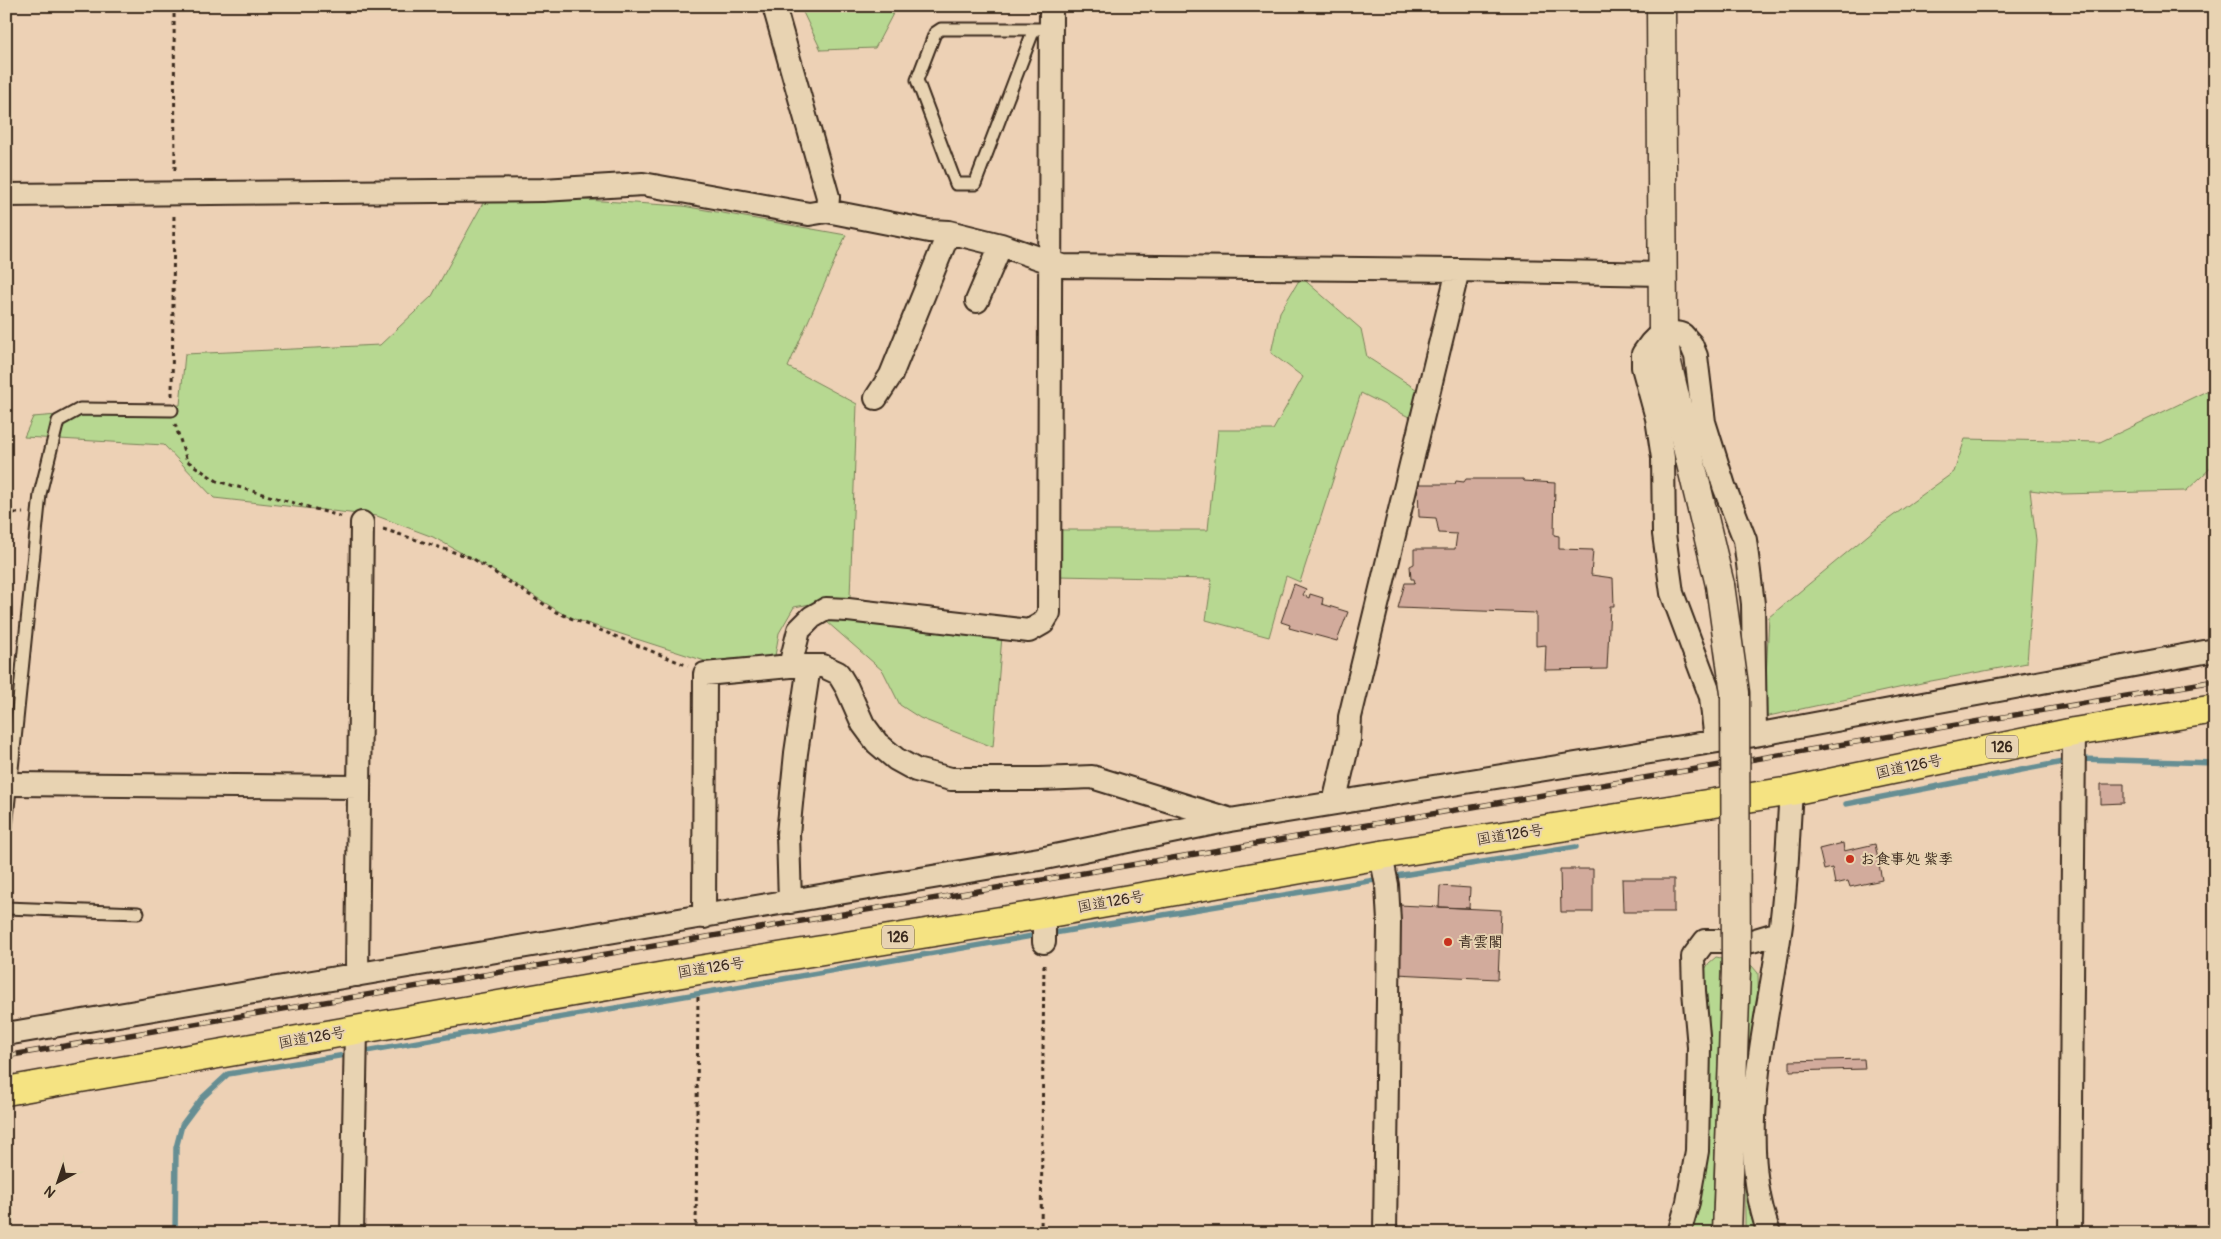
<svg xmlns="http://www.w3.org/2000/svg" width="2221" height="1239" font-family="Pangolin,'Klee One',sans-serif">
	<style>
		.green { fill: #b7d891; stroke: #798158 }
		.lines { fill: none; stroke-linecap: round; stroke-linejoin: round }
		.stream { stroke: #668e93; stroke-width: 5.5 }
		.building { fill: #d2ab9c; stroke: #3b2a1e }
		.service-casing { stroke: #3b2a1e; stroke-width: 15 }
		.minor-casing { stroke: #3b2a1e; stroke-width: 26 }
		.tertiary-casing { stroke: #3b2a1e; stroke-width: 31 }
		.trunk-casing { stroke: #3b2a1e; stroke-width: 31 }
		.path { stroke: #3b2a1e; stroke-width: 3; stroke-dasharray: 4 4; stroke-linecap: butt }
		.service { stroke: #e8d3b2; stroke-width: 11 }
		.minor { stroke: #e8d3b2; stroke-width: 22 }
		.tertiary { stroke: #e8d3b2; stroke-width: 28 }
		.trunk { stroke: #f5e382; stroke-width: 28 }
		.rail-casing { stroke: #3b2a1e; stroke-width: 5.5 }
		.rail { stroke: #e8d3b2; stroke-width: 4; stroke-dasharray: 11; stroke-linecap: butt }
		.tertiary-bridge-casing { stroke: #3b2a1e; stroke-width: 31; stroke-linecap: butt }
		.tertiary-bridge { stroke: #e8d3b2; stroke-width: 28 }
		.poi-dot { fill: #c8321e; stroke: #e8d3b2; stroke-width: 2 }
		.labels { text-anchor: middle; dominant-baseline: central; stroke-width: 4; stroke-linejoin: round; paint-order: stroke }
		.shield { fill: #e8d3b2; stroke: #6f5d4a; stroke-width: 1 }
		.shield-label { font-size: 14px; font-weight: bold; fill: #3b2a1e }
		.street-label { font-size: 15px; fill: #3b2a1e; stroke: #e8d3b2 }
		.poi-label { font-size: 15px; font-weight: bold; fill: #3b2a1e; stroke: #e8d3b2; text-anchor: start }
	</style>
	<rect width="100%" height="100%" fill="#edd1b5"/>
	<filter id="ink" filterUnits="userSpaceOnUse"><feTurbulence type="fractalNoise" baseFrequency=".02" numOctaves="2"/><feDisplacementMap in="SourceGraphic" scale="10" xChannelSelector="R" yChannelSelector="G"/><feConvolveMatrix kernelMatrix="1 2 1 2 8 2 1 2 1" color-interpolation-filters="sRGB"/></filter>
	<g filter="url(#ink)">
		<path class="green" d="M800 6H897L875 48 821 50Z
			M488 194 683 206 846 235 788 367 857 404 850 597 794 607 779 633 775 656 705 661 568 617 494 571 433 537 377 516 214 498 164 445 24 437 33 417 180 405 185 354 380 345 432 296Z
			M1301 277 1361 329 1367 357 1419 391 1409 417 1361 393 1300 582 1286 576 1269 637 1206 620 1212 579 1057 576 1059 530H1208L1218 430H1273L1303 377 1271 353 1280 312Z
			M2215 387V464L2186 491 2062 494 2030 490 2036 540 2027 663 1931 681 1764 717 1769 617 1879 526 1954 472 1965 439 2100 442Z
			M843 615 1002 636 993 747 920 718 900 705 883 671 827 622Z
			M1716 957 1721 958 1712 1233H1689L1702 974 1709 963Z
			M1744 960 1752 966 1758 973 1762 1233H1745Z"/>
		<g class="lines">
			<path class="stream" d="M2080 759 2215 763
				M1846 804 2068 761
				M1390 877 1576 847
				M1048 934 1381 879
				M360 1052 1038 935
				M175 1233 176 1148 182 1125 202 1098 228 1074 351 1054"/>
		</g>
		<path class="building" d="M1466 479H1523L1524 481 1555 483 1554 535 1559 536V549L1593 550 1591 575 1613 578 1614 606H1610L1607 669 1545 670 1546 645 1536 646V613L1398 608 1405 583H1415L1414 579H1411L1410 566 1414 564V549H1455L1457 534 1439 533 1436 518 1419 517 1418 484H1455L1456 481 1464 482Z
			M1294 584 1306 589 1303 595 1309 598 1310 594 1323 598 1322 604 1348 612 1337 641 1289 628 1290 625 1281 622Z
			M2101 784H2124V803L2101 804Z
			M1843 843 1844 851 1875 844 1882 880 1850 887 1848 881 1835 884 1832 868 1824 870 1819 849Z
			M1560 869H1593V912H1561Z
			M1622 879H1674V912H1623Z
			M1440 886 1470 888 1469 908 1439 907Z
			M1399 905 1501 910 1498 979 1396 974Z
			M1864 1059 1865 1069 1790 1071V1061Z"/>
		<g class="lines">
			<g class="service-casing">
				<path id="service" d="M1034 29 975 184H956L917 80 935 33 941 29H1051
					M6 828 40 494 58 421 80 409 172 410
					M6 908 138 913"/>
			</g>
			<g class="minor-casing">
				<path id="minor" d="M774 6 828 197 827 211
					M6 195 543 190 643 184 809 214 827 211 929 231 949 232 1001 245 1062 266 1458 270 1663 274
					M977 301 1001 245
					M876 398 891 375 949 232
					M790 666 799 630 812 617 826 609 848 610 1029 631 1043 623 1049 613 1051 6
					M1716 741 1711 697 1672 593 1664 534 1663 458 1657 418 1643 367V354L1651 343 1663 331 1682 334 1691 344 1696 356 1704 422 1724 486 1745 540 1753 604 1755 735
					M11 784 359 787
					M1334 803 1349 739 1350 717 1458 270
					M1381 855 1387 885 1389 922 1385 1233
					M790 902 788 834 796 753 809 666
					M1044 914V942
					M704 917 705 674 790 666H823L838 673 847 688 863 724 877 743 896 759 916 770 951 779H1040L1092 777 1228 819
					M357 975 362 523
					M6 1034 1045 858 1230 820 1755 735 2215 650
					M352 1233 356 1030
					M1679 1233 1688 1202 1697 1151 1699 1047 1694 991 1693 957 1705 941H1752L1779 933
					M1769 1233C1733 1132 1770 1019 1782 917 1787 875 1788 833 1791 791
					M2070 1233 2074 732"/>
			</g>
			<g class="tertiary-casing">
				<path id="tertiary" d="M1661 6 1663 331 1667 363 1720 585
					M1727 1233 1736 969"/>
			</g>
			<g class="trunk-casing">
				<path id="trunk" d="M6 1091 699 970 1044 914 1381 855 1791 791 2074 732 2215 709"/>
			</g>
			<path class="path" d="M174 6 175 173
				M172 396 174 214
				M175 424 187 461 217 481 343 517
				M6 513H23
				M383 529 472 558 556 612 688 666
				M696 1233 698 993
				M1041 1233 1044 961"/>
			<use href="#service" class="service"/>
			<use href="#minor" class="minor"/>
			<use href="#tertiary" class="tertiary"/>
			<use href="#trunk" class="trunk"/>
			<g class="rail-casing">
				<path id="rail" d="M6 1056 2215 681"/>
			</g>
			<use href="#rail" class="rail"/>
			<g class="tertiary-bridge-casing">
				<path id="tertiary-bridge" d="M1720 585 1735 693 1736 969"/>
			</g>
			<use href="#tertiary-bridge" class="tertiary-bridge"/>
		</g>
	</g>
	<g class="poi-dot">
		<circle cx="1850" cy="859" r="5"/>
		<circle cx="1448" cy="942" r="5"/>
	</g>
	<g class="labels">
		<g class="shield">
			<rect x="1986" y="735.5" width="32" height="23" rx="4"/>
			<rect x="882" y="925.5" width="32" height="23" rx="4"/>
		</g>
		<g class="shield-label">
			<text x="2002" y="747">126</text>
			<text x="898" y="937">126</text>
		</g>
		<g class="street-label">
			<text transform="translate(1909 767) rotate(-12)">国道126号</text>
			<text transform="translate(1510 835) rotate(-9)">国道126号</text>
			<text transform="translate(1111 902) rotate(-10)">国道126号</text>
			<text transform="translate(711 968) rotate(-9)">国道126号</text>
			<text transform="translate(312 1038) rotate(-10)">国道126号</text>
		</g>
		<g class="poi-label">
			<text x="1860" y="859">お食事処 紫季</text>
			<text x="1458" y="942">青雲閣</text>
		</g>
	</g>
	<rect width="2221" height="1239" fill="none" stroke="#e8d3b2" stroke-width="25"/>
	<rect x="12" y="12" width="2196" height="1214" fill="none" stroke="#3b2a1e" stroke-width="2" filter="url(#ink)"/>
	<g transform="translate(58 1182) rotate(220)" stroke="#e8d3b2" stroke-width="4" paint-order="stroke">
	<path d="M0-4L9 19L0 12L-9 19Z" fill="#3b2a1e"/>
	<text y="-8" font-size="14" font-weight="bold" text-anchor="middle" fill="#3b2a1e">N</text>
	</g>
</svg>
